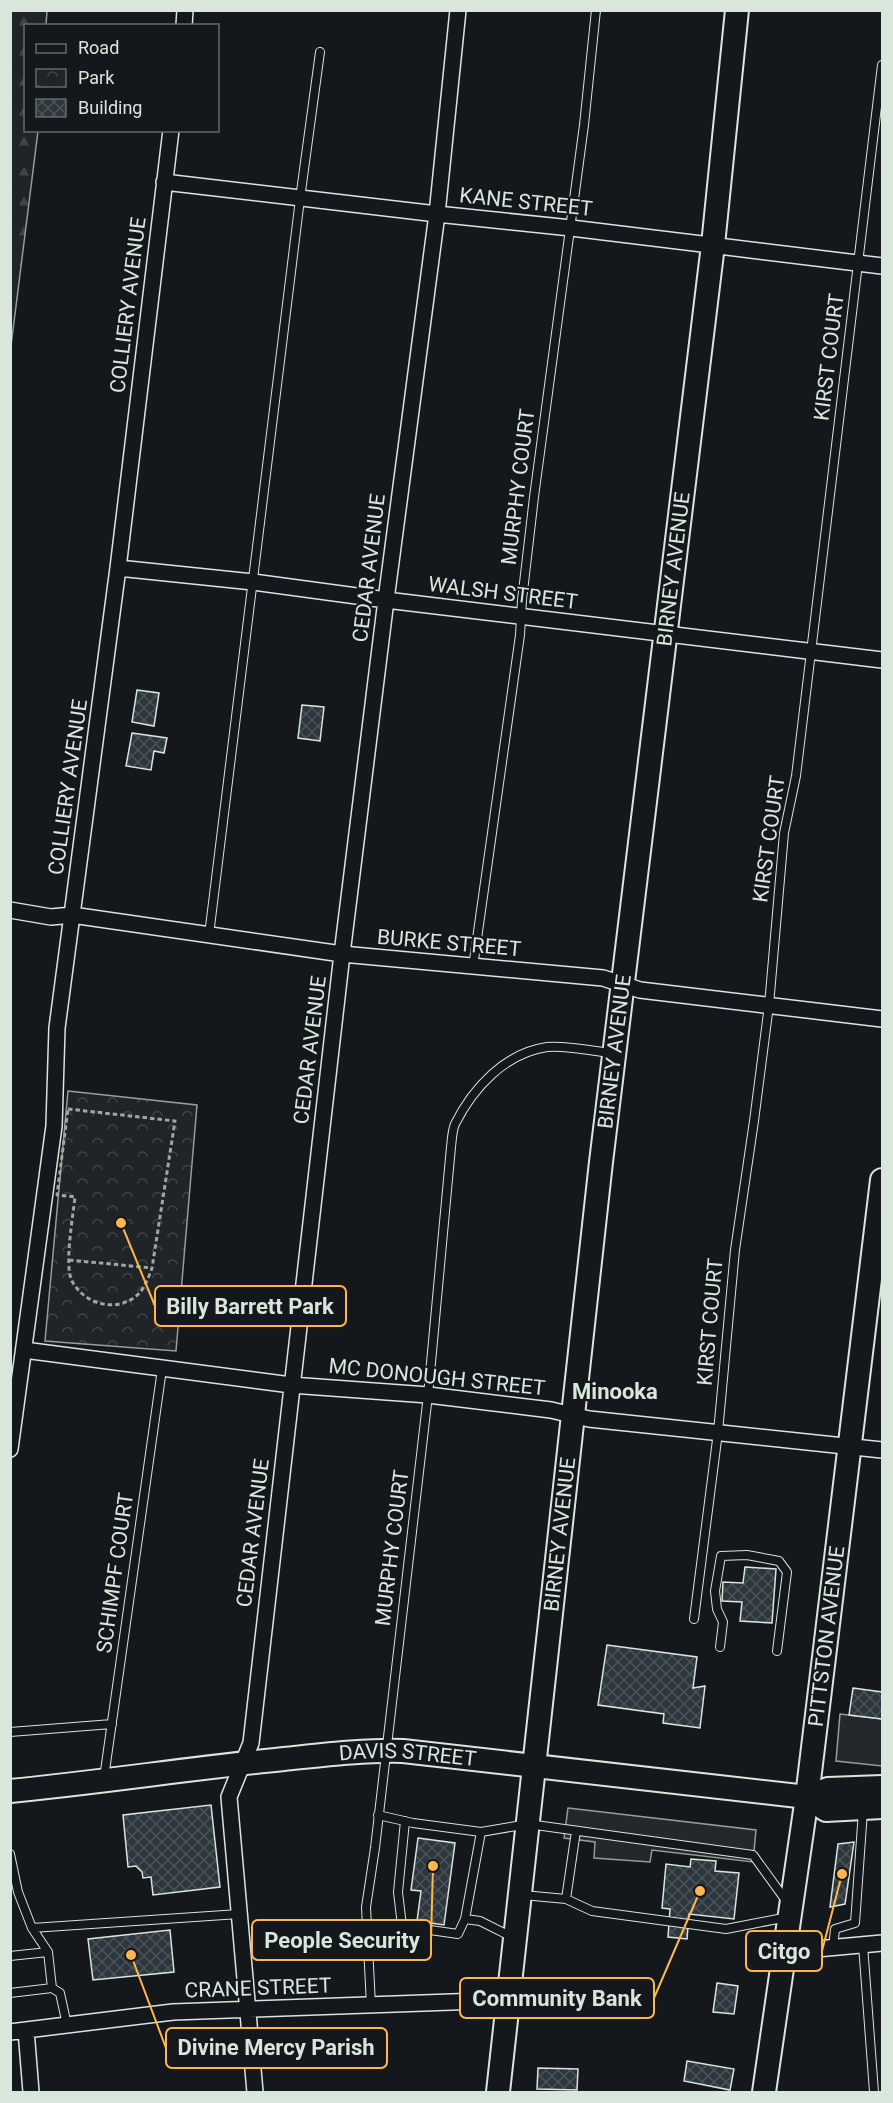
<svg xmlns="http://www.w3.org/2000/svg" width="893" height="2103" font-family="Roboto,sans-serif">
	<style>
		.forest { fill: url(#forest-firs); stroke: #939e99; stroke-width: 1.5 }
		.park { fill: url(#park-crowns); stroke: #939e99; stroke-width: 1.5 }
		.parking { fill: #24282b; stroke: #939e99; stroke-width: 1.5 }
		.building { fill: url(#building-cross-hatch); stroke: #d8e6dc; stroke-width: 1.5 }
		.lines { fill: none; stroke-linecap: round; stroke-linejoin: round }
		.service-casing { stroke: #d8e6dc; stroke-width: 10 }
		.minor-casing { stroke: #d8e6dc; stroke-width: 18 }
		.primary-casing { stroke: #d8e6dc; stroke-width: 26 }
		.path { stroke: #9da8a2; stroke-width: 3; stroke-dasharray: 4.5 3; stroke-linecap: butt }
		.service { stroke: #14181c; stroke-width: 8 }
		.minor { stroke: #14181c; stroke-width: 15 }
		.primary { stroke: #14181c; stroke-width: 22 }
		.labels { text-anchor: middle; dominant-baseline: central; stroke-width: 4.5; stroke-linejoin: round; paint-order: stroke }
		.street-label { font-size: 21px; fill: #d8e6dc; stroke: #14181c }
		.neighbourhood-label { font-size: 22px; font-weight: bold; fill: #d8e6dc; stroke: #14181c }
		.leader { fill: none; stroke: #ffb74d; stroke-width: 2 }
		.callout-dot { fill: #ffb74d; stroke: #14181c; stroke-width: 2 }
		.callout { fill: #14181c; stroke: #ffb74d; stroke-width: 2 }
		.callout-label { font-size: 22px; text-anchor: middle; font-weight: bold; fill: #d8e6dc }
	</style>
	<defs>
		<pattern id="forest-firs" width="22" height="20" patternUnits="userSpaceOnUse" patternTransform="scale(1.5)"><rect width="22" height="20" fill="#202428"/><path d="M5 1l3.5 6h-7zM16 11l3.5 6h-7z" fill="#404447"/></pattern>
		<pattern id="park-crowns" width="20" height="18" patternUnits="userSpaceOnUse" patternTransform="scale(1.5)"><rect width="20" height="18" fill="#202428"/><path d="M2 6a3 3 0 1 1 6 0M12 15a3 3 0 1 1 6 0" fill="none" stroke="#404447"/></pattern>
		<pattern id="building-cross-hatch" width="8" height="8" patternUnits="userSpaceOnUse" patternTransform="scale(1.5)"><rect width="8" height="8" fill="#2c363c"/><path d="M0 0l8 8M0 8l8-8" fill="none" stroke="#4a5358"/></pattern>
	</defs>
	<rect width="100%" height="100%" fill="#14181c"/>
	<path class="forest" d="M11 10 47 11 46 25 26 26V130L38 131 11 346Z"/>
	<path class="park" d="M68 1091 197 1105 176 1351 45 1341Z"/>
	<path class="parking" d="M840 1714 882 1719V1766L836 1761Z
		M568 1808 756 1830 753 1862 652 1850 650 1862 594 1858 595 1842 564 1838Z"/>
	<path class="building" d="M137 690 159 693 154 726 132 722Z
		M302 705 324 707 320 741 298 738Z
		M132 733 167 738 164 753 154 751 151 770 126 766Z
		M745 1567 776 1569 772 1623 740 1621 742 1602 722 1601 723 1582 743 1583Z
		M607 1645 697 1657 693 1688 705 1686 700 1728 663 1723 664 1714 598 1705Z
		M853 1688 882 1692V1719L849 1715Z
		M211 1805 220 1887 153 1895 151 1877 143 1878 142 1872 136 1866 128 1867 123 1815Z
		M418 1838 455 1843 444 1925 417 1921 421 1891 411 1890Z
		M854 1842 845 1904 830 1907 838 1844Z
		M691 1859 716 1861 715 1871 739 1873 734 1919 689 1914 687 1939 668 1937 670 1909 662 1908 666 1864 690 1867Z
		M170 1930 174 1972 93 1980 88 1939Z
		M717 1983 738 1986 734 2014 713 2012Z
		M687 2061 734 2069 730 2090 684 2081Z
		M538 2068 578 2069 577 2090 537 2089Z"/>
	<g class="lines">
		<g class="service-casing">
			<path id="service" d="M209 935 300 199 320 52
				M473 967 520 635 522 600 534 497 584 125 596 10
				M694 1619 718 1432 735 1250 754 1121 769 1005 784 833 796 776 882 65
				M720 1647 723 1622 717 1609 715 1591 721 1556 747 1555 779 1561 787 1572 777 1651
				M10 1732 112 1724
				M104 1778 162 1369
				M378 1815 413 1823 481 1832 528 1824 753 1855 787 1902
				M405 1821 398 1892 402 1926 458 1934 465 1919 481 1832
				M10 1854 18 1892 32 1928 48 1952 52 1988 60 1993 67 2025
				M523 1895 566 1899 592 1911 726 1929 788 1917
				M566 1899 576 1831
				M465 1919 480 1921 514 1938
				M32 1928 239 1914
				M863 1945 874 2092
				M833 1948 835 1929 855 1923 863 1811
				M10 1956 48 1952
				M10 1993 52 1988
				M371 2005 366 1907 375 1848 428 1395 451 1147C452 1139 452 1131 455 1124 473 1088 505 1053 547 1047 563 1045 593 1051 611 1053"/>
		</g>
		<g class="minor-casing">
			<path id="minor" d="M184 26 185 10
				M164 182 437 214 571 228 882 266
				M118 568 253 582 386 600 882 660
				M10 910 51 917 72 915 342 954 603 978 640 990 882 1019
				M24 1350 291 1385 428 1395 551 1410 589 1419 882 1450
				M10 1449 54 1126 57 1028 118 568 171 130
				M784 1952 882 1943
				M26 2030 31 2092
				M10 2032 173 2012 508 2000
				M255 2092 229 1797 251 1743 342 954 386 600 437 214 458 10"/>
		</g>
		<g class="primary-casing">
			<g id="primary">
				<path id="s1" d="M10 1791C102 1782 193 1768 284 1759 323 1755 363 1750 403 1751L807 1797 826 1810 882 1807"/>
				<path d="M807 1797 828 1789 882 1787"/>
				<path id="s2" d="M498 2092 601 1162 713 245 737 10"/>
				<path id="s3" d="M764 2092 807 1797 882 1180"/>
			</g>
		</g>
		<path class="path" d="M68 1109 175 1121 152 1268C148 1279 143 1293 132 1299 111 1312 83 1302 72 1281 64 1266 73 1216 75 1197L57 1195Z
			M69 1260 152 1268"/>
		<use href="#service" class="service"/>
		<use href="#minor" class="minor"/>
		<use href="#primary" class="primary"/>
	</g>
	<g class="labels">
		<g class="street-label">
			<text transform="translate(526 202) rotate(6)">KANE STREET</text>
			<text transform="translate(128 305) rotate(-83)">COLLIERY AVENUE</text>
			<text transform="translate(829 357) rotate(-83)">KIRST COURT</text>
			<text transform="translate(518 487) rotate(-83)">MURPHY COURT</text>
			<text transform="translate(369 568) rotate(-83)">CEDAR AVENUE</text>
			<text stroke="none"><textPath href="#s2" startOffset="1533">BIRNEY AVENUE</textPath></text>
			<text transform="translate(503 593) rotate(7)">WALSH STREET</text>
			<text transform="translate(68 787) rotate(-82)">COLLIERY AVENUE</text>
			<text transform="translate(769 839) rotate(-82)">KIRST COURT</text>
			<text transform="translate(449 943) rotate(5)">BURKE STREET</text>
			<text transform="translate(310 1050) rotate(-83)">CEDAR AVENUE</text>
			<text stroke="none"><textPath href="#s2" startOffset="1047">BIRNEY AVENUE</textPath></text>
			<text transform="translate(710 1322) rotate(-85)">KIRST COURT</text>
			<text transform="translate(437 1377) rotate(6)">MC DONOUGH STREET</text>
			<text transform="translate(253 1533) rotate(-83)">CEDAR AVENUE</text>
			<text stroke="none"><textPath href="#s2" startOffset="561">BIRNEY AVENUE</textPath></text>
			<text transform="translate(392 1548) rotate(-83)">MURPHY COURT</text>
			<text transform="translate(115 1573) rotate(-82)">SCHIMPF COURT</text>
			<text stroke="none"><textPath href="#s3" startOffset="460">PITTSTON AVENUE</textPath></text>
			<text stroke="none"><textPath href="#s1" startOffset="400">DAVIS STREET</textPath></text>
			<text transform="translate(258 1988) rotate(-2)">CRANE STREET</text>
		</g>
		<g class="neighbourhood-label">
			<text x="615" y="1391">Minooka</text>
		</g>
	</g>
	<path class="leader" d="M121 1223L155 1306M433 1866L431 1940M842 1874L822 1951M700 1891L654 1998M131 1955L166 2048"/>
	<g class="callout-dot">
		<circle cx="121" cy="1223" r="6"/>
		<circle cx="433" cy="1866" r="6"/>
		<circle cx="842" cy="1874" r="6"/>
		<circle cx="700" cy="1891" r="6"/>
		<circle cx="131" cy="1955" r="6"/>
	</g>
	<g class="callout">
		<rect x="155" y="1286" width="191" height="40" rx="6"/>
		<rect x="252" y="1920" width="179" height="40" rx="6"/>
		<rect x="746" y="1931" width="76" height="40" rx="6"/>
		<rect x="460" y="1978" width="194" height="40" rx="6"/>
		<rect x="166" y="2028" width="221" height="40" rx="6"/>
	</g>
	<g class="callout-label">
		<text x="250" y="1314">Billy Barrett Park</text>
		<text x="342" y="1948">People Security</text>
		<text x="784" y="1959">Citgo</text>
		<text x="557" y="2006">Community Bank</text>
		<text x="276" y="2055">Divine Mercy Parish</text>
	</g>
	<rect width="893" height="2103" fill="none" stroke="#d8e6dc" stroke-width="24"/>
	<rect x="24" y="24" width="195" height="108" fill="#14181c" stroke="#626a69" stroke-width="1.5"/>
	<rect x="36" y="44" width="30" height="9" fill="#14181c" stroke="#626a69" stroke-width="1.5"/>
	<text x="78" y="54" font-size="18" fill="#d8e6dc">Road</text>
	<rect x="36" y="69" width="30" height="18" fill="url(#park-crowns)" stroke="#626a69" stroke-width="1.5"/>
	<text x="78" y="84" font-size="18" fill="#d8e6dc">Park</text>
	<rect x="36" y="99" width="30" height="18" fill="url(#building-cross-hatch)" stroke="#626a69" stroke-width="1.5"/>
	<text x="78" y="114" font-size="18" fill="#d8e6dc">Building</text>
</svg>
